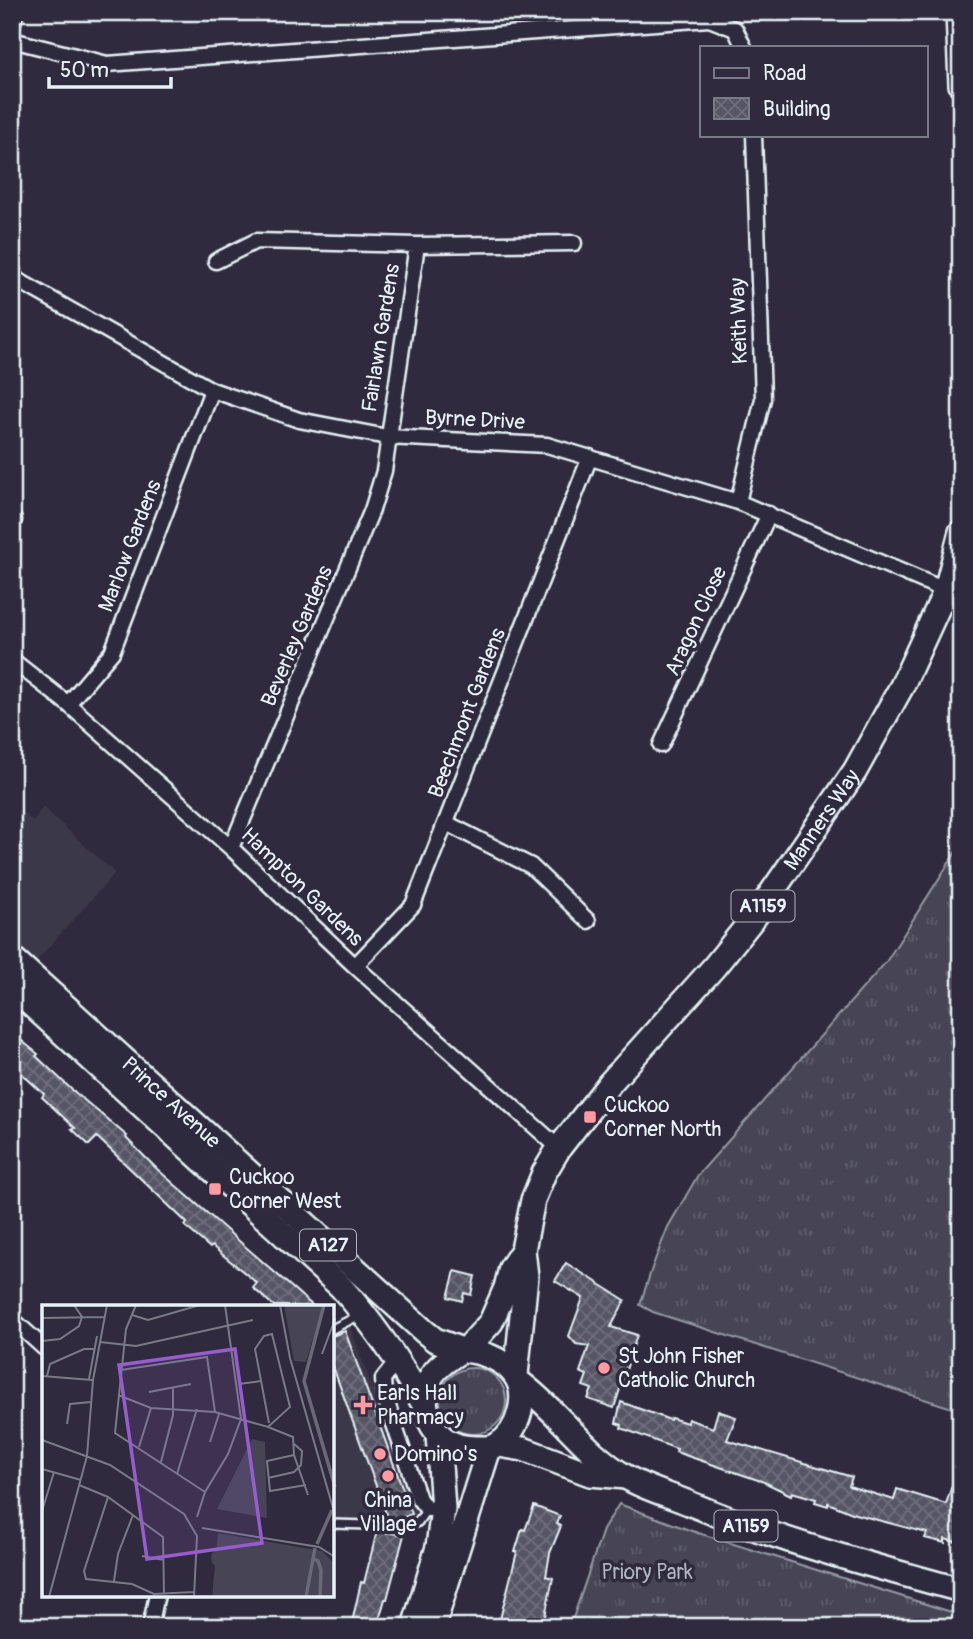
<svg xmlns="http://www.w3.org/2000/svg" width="973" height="1639" font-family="Pangolin,sans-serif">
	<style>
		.built { fill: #3b3749 }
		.grass { fill: url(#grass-tufts); stroke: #979aa6; stroke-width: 2 }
		.building { fill: url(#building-cross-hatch); stroke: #e8f1f8; stroke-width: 2 }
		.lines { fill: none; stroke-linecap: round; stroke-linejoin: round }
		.service-casing { stroke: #e8f1f8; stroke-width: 12 }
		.minor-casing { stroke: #e8f1f8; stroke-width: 19 }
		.primary-casing { stroke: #e8f1f8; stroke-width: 28 }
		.trunk-casing { stroke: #e8f1f8; stroke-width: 28 }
		.service { stroke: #2f2a3d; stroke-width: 7 }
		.minor { stroke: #2f2a3d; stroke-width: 14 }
		.primary { stroke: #2f2a3d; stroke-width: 23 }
		.trunk { stroke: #2f2a3d; stroke-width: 23 }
		.poi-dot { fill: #ff9aa2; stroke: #2f2a3d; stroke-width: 2.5 }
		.labels { text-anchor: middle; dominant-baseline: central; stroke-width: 7; stroke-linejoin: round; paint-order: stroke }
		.shield { fill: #2f2a3d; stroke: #b0b5c0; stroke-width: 2 }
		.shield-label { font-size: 19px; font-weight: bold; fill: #e8f1f8 }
		.street-label { font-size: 21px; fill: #e8f1f8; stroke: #2f2a3d }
		.poi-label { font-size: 21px; fill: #e8f1f8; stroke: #2f2a3d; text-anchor: start }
		.park-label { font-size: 21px; fill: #afb4bf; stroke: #2f2a3d }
		.inset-river { fill: none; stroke: #696978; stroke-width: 3.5 }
		.inset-road { fill: none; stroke: #797a88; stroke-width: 2 }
		.view { fill: #965dcd; fill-opacity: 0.15; stroke: #965dcd; stroke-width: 3.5 }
		.inset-edge { fill: none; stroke: #e8f1f8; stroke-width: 3.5 }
	</style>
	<defs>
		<pattern id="grass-tufts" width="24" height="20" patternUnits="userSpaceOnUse" patternTransform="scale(1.75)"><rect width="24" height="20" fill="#464455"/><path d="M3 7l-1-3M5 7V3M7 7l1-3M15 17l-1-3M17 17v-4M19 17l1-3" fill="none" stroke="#615f6e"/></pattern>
		<pattern id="building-cross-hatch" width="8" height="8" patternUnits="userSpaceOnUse" patternTransform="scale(1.75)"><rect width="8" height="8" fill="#575565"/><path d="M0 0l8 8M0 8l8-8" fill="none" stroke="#6f6e7c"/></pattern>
	</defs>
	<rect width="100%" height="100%" fill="#2f2a3d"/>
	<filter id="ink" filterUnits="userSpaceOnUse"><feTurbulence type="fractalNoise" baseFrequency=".0143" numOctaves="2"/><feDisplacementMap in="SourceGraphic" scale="14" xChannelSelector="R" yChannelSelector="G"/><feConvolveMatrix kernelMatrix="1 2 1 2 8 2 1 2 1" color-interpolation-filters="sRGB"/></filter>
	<g filter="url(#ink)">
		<path class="built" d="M12 804 33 821 43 807 115 873 33 965 12 948Z
			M350 1326 418 1514 415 1520 385 1522 333 1518 332 1334Z"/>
		<path class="grass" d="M961 844V1411L653 1312 640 1305 653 1265 668 1227 698 1175 886 962Z
			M440 1401a33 33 0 1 1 66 0a33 33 0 1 1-66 0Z
			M619 1504 692 1531 961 1615V1627H570L603 1530Z"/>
		<path class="building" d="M12 1033 38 1054 36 1056 71 1089 127 1136 126 1138 157 1169 313 1306H274L253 1288 257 1283 212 1246 210 1248 185 1226 187 1223 97 1137 89 1145 72 1129 75 1128 42 1097 44 1094 12 1065Z
			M566 1263 625 1300 611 1327 637 1335 614 1408 588 1399 592 1389 583 1386 587 1375 580 1372 589 1346 576 1344 569 1336 583 1298 555 1281Z
			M455 1271 475 1276 471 1295 464 1293 462 1301 448 1297Z
			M345 1331 412 1514 397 1520 388 1519 332 1364V1336Z
			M621 1402 670 1420 671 1418 687 1423 688 1419 713 1428 718 1411 736 1417 727 1440 852 1477 849 1486 894 1500 897 1489 946 1504 958 1467H961V1539L957 1538 956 1542 945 1539V1543L925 1538 927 1533 855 1514 828 1503V1506L815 1502 816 1499 792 1492 791 1495 764 1482 676 1452 677 1449 621 1428 622 1425 616 1423Z
			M534 1506 560 1516 557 1524 561 1526 550 1553 546 1576 553 1578 544 1621 530 1617 526 1627H498L517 1552H515L522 1529 525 1530Z
			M377 1531 404 1535 387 1599H385L377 1627H351L361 1582 364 1583Z"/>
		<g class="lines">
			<g class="service-casing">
				<path id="service" d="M332 1329 360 1315
					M332 1524 407 1526 418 1522 427 1509"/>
			</g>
			<g class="minor-casing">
				<path id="minor" d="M12 26 16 12
					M12 40 107 64 709 19 735 29 744 47
					M216 261 256 241 417 245 574 243
					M12 277 212 390 299 420 387 437 547 445 738 502 961 597
					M738 502 763 399 754 135
					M12 521 14 520
					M12 660 68 704 231 848 355 966 559 1148
					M68 704 112 652 212 390
					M661 745 769 514
					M446 823 531 866 588 921
					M231 848 372 510 384 471 417 245
					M355 966 413 905 590 457
					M12 1319 44 1348
					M398 1360 383 1379 384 1394 419 1499 427 1509H443
					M150 1627 157 1595"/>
			</g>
			<g class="primary-casing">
				<g id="primary">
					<path d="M958 12 961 85"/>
					<path d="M466 1350 491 1322 506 1288 511 1268 523 1250"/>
					<path id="s1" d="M516 1375 526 1276 523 1250 533 1200 544 1173 559 1148 610 1083 714 967 759 911 855 771 902 686 946 590 961 532"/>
					<path d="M519 1382C557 1409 584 1453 626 1477 646 1489 670 1495 691 1504 778 1540 869 1565 961 1590"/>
					<path d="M499 1445 523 1449 590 1474 626 1477"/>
				</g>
			</g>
			<g class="trunk-casing">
				<g id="trunk">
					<path id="s2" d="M12 958 425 1332 435 1340 462 1350"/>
					<path d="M12 987 341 1287C374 1324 400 1363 425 1406"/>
					<path d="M462 1350C480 1351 503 1359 514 1374 530 1394 519 1432 497 1445 491 1449 484 1448 477 1448 464 1448 452 1446 442 1437 423 1420 419 1389 436 1370 443 1362 453 1356 462 1350Z"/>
					<path d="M414 1627 438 1547 443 1509 438 1434"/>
					<path d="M433 1627 489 1448"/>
				</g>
			</g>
			<use href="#service" class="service"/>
			<use href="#minor" class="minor"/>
			<use href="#primary" class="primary"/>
			<use href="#trunk" class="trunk"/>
		</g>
	</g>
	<g class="poi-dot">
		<rect x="583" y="1110" width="14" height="14" rx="3.5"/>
		<rect x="208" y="1182" width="14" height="14" rx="3.5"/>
		<circle cx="604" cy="1368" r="7"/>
		<path d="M359.5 1394.5h7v7h7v7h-7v7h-7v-7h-7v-7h7z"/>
		<circle cx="380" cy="1454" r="7"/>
		<circle cx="388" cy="1476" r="7"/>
	</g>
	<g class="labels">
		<g class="shield">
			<rect x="731.5" y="890.5" width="63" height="31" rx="5"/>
			<rect x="300" y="1229.5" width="56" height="31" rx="5"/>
			<rect x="714.5" y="1510.5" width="63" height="31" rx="5"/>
		</g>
		<g class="shield-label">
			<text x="763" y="906">A1159</text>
			<text x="328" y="1245">A127</text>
			<text x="746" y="1526">A1159</text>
		</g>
		<g class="street-label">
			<text transform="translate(739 321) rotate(-92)">Keith Way</text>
			<text transform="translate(381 338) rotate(-81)">Fairlawn Gardens</text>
			<text transform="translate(475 420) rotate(3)">Byrne Drive</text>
			<text transform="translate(130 546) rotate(-69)">Marlow Gardens</text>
			<text transform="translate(696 621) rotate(-65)">Aragon Close</text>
			<text transform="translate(297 636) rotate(-67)">Beverley Gardens</text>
			<text transform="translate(467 713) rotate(-69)">Beechmont Gardens</text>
			<text stroke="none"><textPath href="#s1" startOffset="656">Manners Way</textPath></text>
			<text transform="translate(302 887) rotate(44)">Hampton Gardens</text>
			<text stroke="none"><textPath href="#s2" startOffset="215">Prince Avenue</textPath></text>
		</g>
		<g class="poi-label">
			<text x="604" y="1105">Cuckoo<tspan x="604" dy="24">Corner North</tspan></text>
			<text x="229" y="1177">Cuckoo<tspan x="229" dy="24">Corner West</tspan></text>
			<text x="618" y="1356">St John Fisher<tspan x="618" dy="24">Catholic Church</tspan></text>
			<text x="377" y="1393">Earls Hall<tspan x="377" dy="24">Pharmacy</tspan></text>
			<text x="394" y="1454">Domino's</text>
			<text x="388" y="1500" text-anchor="middle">China<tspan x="388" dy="24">Village</tspan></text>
		</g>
		<g class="park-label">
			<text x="647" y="1572">Priory Park</text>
		</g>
	</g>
	<g transform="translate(42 1305)">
		<rect width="292" height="292" fill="#2f2a3d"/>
		<path d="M242 0H281L264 57 252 56ZM210 134 223 137 225 213 175 204ZM176 228 280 246 292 258V292H170Z" fill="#464455"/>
		<path d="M247 0H268L270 19 250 21ZM217 241 243 245 240 262 215 257ZM169 253a10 10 0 1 1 20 0a10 10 0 1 1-20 0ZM197 249 213 251 209 279 192 276Z" fill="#464455"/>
		<path class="inset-river" d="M282 0 262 76 293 182M275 239 290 205M270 253 276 256 279 265 278 292M264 292 273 243"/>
		<path class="inset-road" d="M94 0 84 24 73 128 163 187M238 0 248 53 293 210M90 10 106 15 158 0M0 13 62 12M0 36 18 34 37 21 40 12 32 0M58 37 94 41 211 15M280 49 293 14M79 65 165 52 173 107M0 71 50 75M5 71 8 59 42 44H52M47 74 55 31M197 79 219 76M107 87 149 79M76 90 109 103 173 107 226 122 248 102 230 29 222 31 213 44 227 118M25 119 28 99 49 97M226 122 251 132 252 150 266 190M0 135 68 160 142 209 155 231 152 292M168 137 177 109M97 142 109 103M252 150 225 156 228 186 264 180M119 157 131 110V82M0 164 39 175M135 169 155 104M226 173 252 167 259 160 260 146 251 138M37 180 66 192 121 232 122 289M66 192 42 266 44 274 90 279 112 289 152 287M0 206 12 167M155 212 163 187 186 149 199 114 183 0M160 223 277 242 293 252M100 251 122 255M72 276 76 249 91 210M7 292 45 151 51 75 65 0"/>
		<path class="view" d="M193 44 220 238 105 254 77 60Z"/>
		<rect width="292" height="292" class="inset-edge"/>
	</g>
	<rect width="973" height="1639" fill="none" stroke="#2f2a3d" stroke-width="42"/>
	<rect x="21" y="21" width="931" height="1597" fill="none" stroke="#e8f1f8" stroke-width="2.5" filter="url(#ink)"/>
	<rect x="700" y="46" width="228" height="91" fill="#2f2a3d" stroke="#797a88" stroke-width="2"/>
	<rect x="714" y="68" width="35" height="10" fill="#2f2a3d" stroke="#797a88" stroke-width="2"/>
	<text x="763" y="80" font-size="21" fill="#e8f1f8">Road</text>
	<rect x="714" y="98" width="35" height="21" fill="url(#building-cross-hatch)" stroke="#797a88" stroke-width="2"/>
	<text x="763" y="116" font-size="21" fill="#e8f1f8">Building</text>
	<path d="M49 77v10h122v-10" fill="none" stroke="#e8f1f8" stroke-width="3.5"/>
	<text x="60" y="77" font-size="21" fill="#e8f1f8" stroke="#2f2a3d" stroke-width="5" paint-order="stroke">50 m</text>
</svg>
